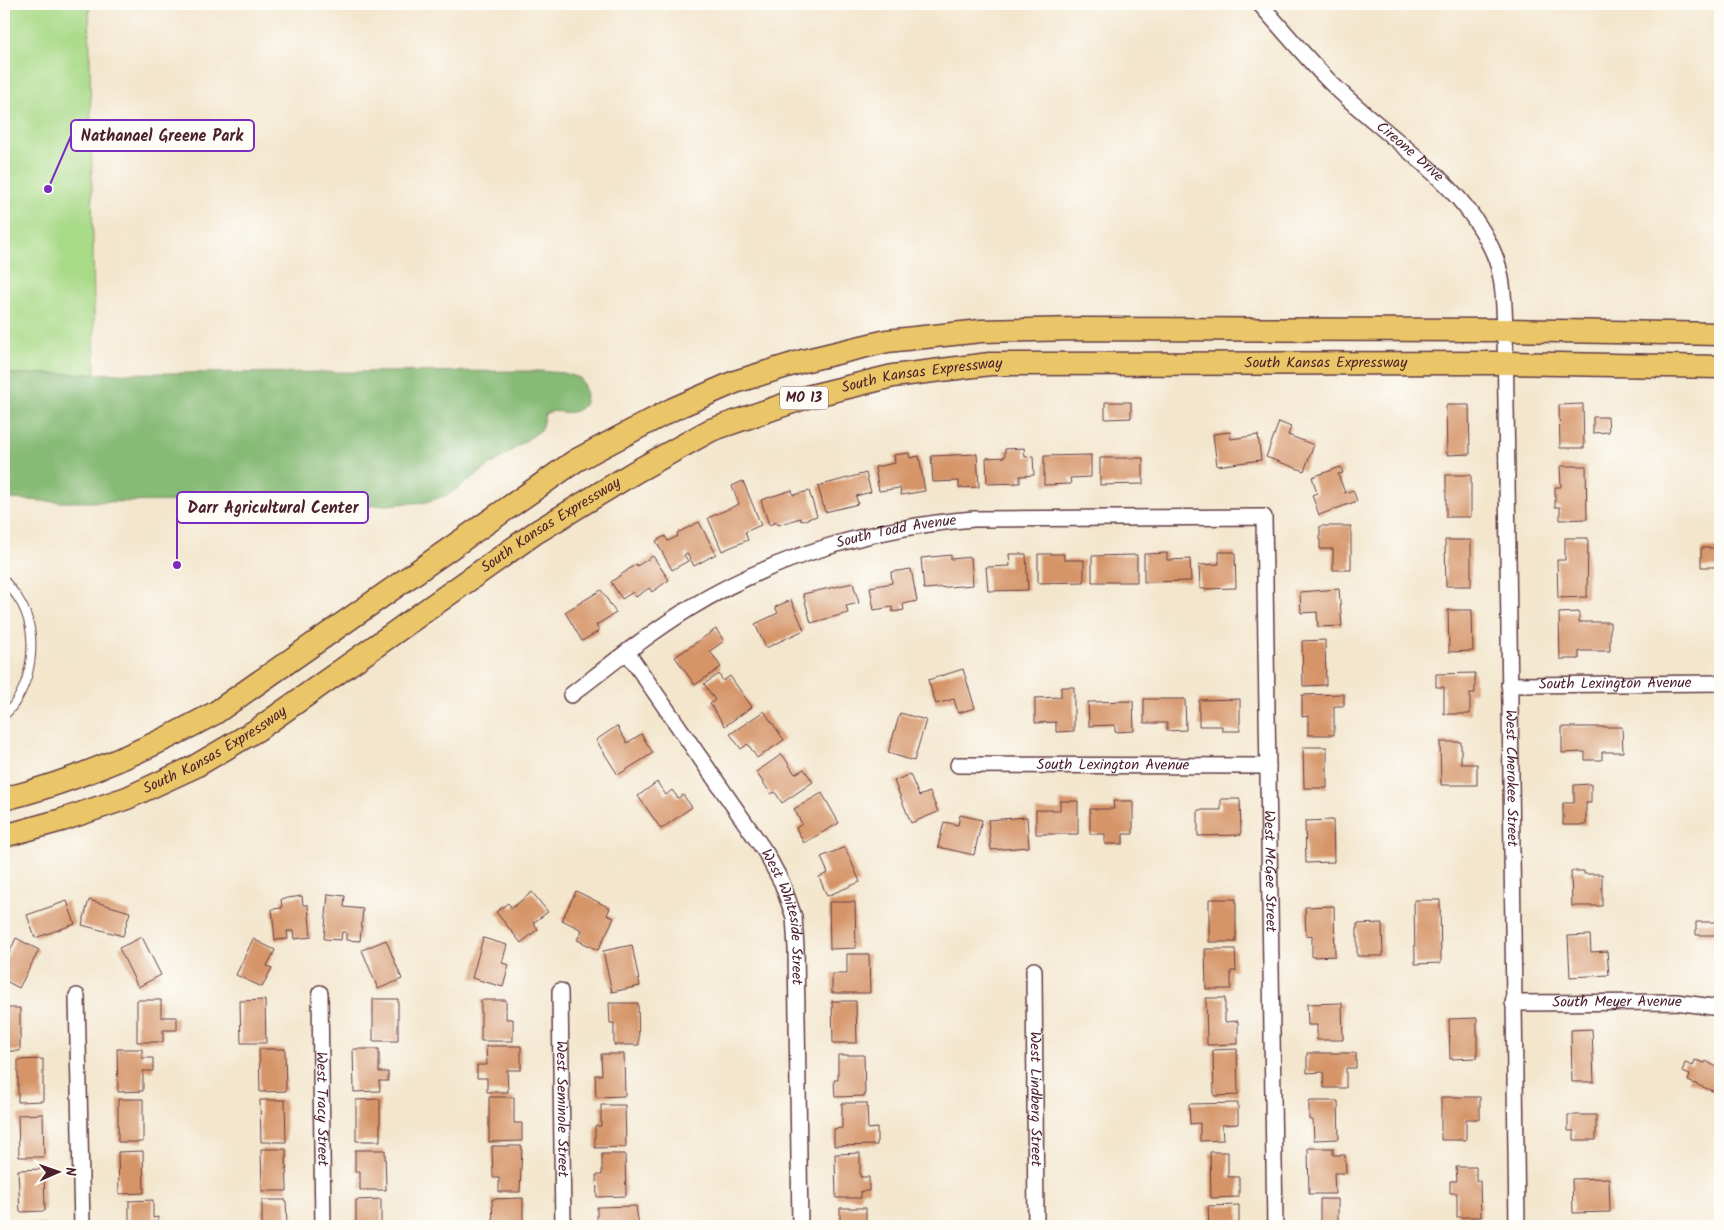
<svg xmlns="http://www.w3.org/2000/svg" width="1724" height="1230" font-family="Kalam,sans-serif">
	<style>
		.green { fill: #a9da88; stroke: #7a7c5a }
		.forest { fill: #86ba74; stroke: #686c50 }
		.building { fill: #d69569 }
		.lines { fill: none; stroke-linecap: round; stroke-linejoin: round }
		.lane-casing { stroke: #633d43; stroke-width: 10 }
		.street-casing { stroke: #633d43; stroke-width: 18 }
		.primary-casing { stroke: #633d43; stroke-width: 25 }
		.lane { stroke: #fff; stroke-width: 8 }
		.street { stroke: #fff; stroke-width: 15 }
		.primary { stroke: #ebc669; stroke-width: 22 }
		.labels { text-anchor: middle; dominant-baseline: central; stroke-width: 5; stroke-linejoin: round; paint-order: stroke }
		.shield { fill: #fdfcf7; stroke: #806168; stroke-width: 1 }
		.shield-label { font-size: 14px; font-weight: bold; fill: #4a1f2b }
		.street-label { font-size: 15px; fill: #4a1f2b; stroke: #fdfcf7 }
		.leader { fill: none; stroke: #7b2cbf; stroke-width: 2 }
		.callout-dot { fill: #7b2cbf; stroke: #fdfcf7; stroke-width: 2 }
		.callout { fill: #fdfcf7; stroke: #7b2cbf; stroke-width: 2 }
		.callout-label { font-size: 16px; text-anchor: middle; font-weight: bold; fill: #4a1f2b }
	</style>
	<rect width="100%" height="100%" fill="#fdfcf7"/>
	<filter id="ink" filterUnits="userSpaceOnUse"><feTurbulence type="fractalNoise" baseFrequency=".02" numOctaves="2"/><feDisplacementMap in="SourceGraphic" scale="10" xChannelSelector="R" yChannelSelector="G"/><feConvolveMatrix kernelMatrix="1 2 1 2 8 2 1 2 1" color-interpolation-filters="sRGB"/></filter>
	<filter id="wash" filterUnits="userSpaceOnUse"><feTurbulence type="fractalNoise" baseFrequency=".0096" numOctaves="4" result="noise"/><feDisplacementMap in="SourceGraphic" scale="20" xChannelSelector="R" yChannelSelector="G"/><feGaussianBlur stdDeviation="1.12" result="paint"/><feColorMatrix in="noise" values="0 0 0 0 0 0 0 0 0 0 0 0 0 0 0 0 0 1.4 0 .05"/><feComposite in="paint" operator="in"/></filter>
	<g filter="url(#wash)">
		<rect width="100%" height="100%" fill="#f3e6cd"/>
		<path class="green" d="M4 4H89L95 374H4Z"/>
		<path class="forest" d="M538 371 564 373 580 378C587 390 591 408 572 412 561 414 555 408 545 414L541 430 448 495 426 502 315 510 237 501 62 502 11 499 4 494V456L6 449 4 374Z"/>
		<g id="blocks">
			<path class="building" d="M1105 402H1131V418L1105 419Z
				M1583 404 1584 448H1560L1559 405Z
				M1446 405H1469L1470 454 1447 455Z
				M1593 417H1608L1609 432 1593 433Z
				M1279 422 1291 427 1288 435 1314 445 1304 471 1266 457Z
				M1230 432 1231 439 1258 435 1261 460 1217 466 1213 434Z
				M1024 448 1025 457 1033 456 1034 475 1020 476V483L987 484 986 458 1005 457V449Z
				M909 453 910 458 919 456 925 491 901 495 900 488 879 491 875 467 895 463 894 455Z
				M977 454 979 487 959 488V481L933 482 931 456Z
				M1091 455V477L1070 478 1071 484 1044 485V456Z
				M1100 458H1143V484L1100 485Z
				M1560 466H1586L1587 519 1560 520V507H1555V487H1561Z
				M1341 467 1343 473 1338 474 1345 493 1353 490 1357 501 1319 515 1312 495 1317 493 1312 477Z
				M866 473 871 492 856 496 858 504 825 512 818 486Z
				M1446 475H1471V517H1446Z
				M743 481 761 525 745 532 748 540 722 551 708 518 739 504 732 486Z
				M792 490 793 495 809 491 817 516 801 521 800 518 778 525 777 522 769 525 761 500Z
				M699 522 716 554 694 566 687 553 684 555 688 561 672 570 656 541 665 536 668 541 678 536 677 533Z
				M1320 526H1351V570H1333V549H1320Z
				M1565 538H1588L1587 597 1558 598 1557 560H1565Z
				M1445 540H1471V586H1446Z
				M1701 548H1720V567H1701Z
				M1219 552H1235L1236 588 1200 589 1199 565 1219 564Z
				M1167 553V560L1190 559 1191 581 1144 582V554Z
				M1009 554H1026L1028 590 988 591 986 567 1010 566Z
				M1038 554H1064V560H1084V582L1038 583Z
				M951 555V559L971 557 973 585 924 589 921 558Z
				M1137 555V582H1092V556Z
				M653 556 669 580 652 592 649 588 636 597 633 592 622 599 611 582 636 564 637 566Z
				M911 569 917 601 903 604 904 610 893 612 892 607 874 610 870 587 892 583 891 572Z
				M853 583 859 603 846 606 848 613 811 623 803 594Z
				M1339 589 1342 626 1318 627 1317 612 1301 613 1300 592Z
				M601 590 616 613 596 625 599 631 582 641 565 612Z
				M791 600 804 630 766 648 755 624 778 613 775 607Z
				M1448 610H1472L1473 651 1449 652Z
				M1579 612V622H1610V651H1579V659H1560L1559 613Z
				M716 629 724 641 710 651 721 667 695 685 675 657Z
				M1325 640 1326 685 1303 686 1302 641Z
				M963 669 975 708 958 713 954 699 936 704 928 680Z
				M1475 673V693H1470V714H1444V687H1436V674Z
				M719 674 723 681 730 676 752 707 725 726 710 704 715 700 704 684Z
				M1061 687H1074V731L1056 732V722L1035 723V698L1061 697Z
				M1344 694V706H1334V735H1308V716L1302 717V695Z
				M1144 699H1185L1186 730 1167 731V723H1144Z
				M1240 699V731H1222V726H1199V700Z
				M1133 701 1134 731 1115 732V725L1089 726 1088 702Z
				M764 711 784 740 757 758 748 744 741 749 730 734Z
				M900 713 926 720 914 761 888 753Z
				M1717 724H1720V759H1717Z
				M617 726 627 743 641 734 653 753 618 775 596 740Z
				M1562 727H1622L1623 752H1602V760H1585V752L1562 753Z
				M1440 742H1461V764H1477V785H1441Z
				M1303 747H1327V788H1304Z
				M782 754 795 774 804 769 813 782 782 803 775 792 771 794 756 772Z
				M910 774 919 796 930 792 938 812 911 823 894 781Z
				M657 782 666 795 672 790 678 798 683 795 692 807 661 829 638 796Z
				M1591 784V803H1586V825H1563V803H1574V785Z
				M822 793 839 823 804 843 796 828 802 824 794 809Z
				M1221 799H1240L1241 835 1198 836V810H1221Z
				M1060 801H1078V834H1036V810H1060Z
				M1113 801H1133V834H1123V844H1105V834H1090V809H1114Z
				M960 815 982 820 974 855 938 847 944 822 958 825Z
				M1027 817 1029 847 991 850 988 820Z
				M1333 820 1334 862 1306 863 1305 821Z
				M845 847 860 882 827 896 819 877 828 873 821 857Z
				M1571 871H1584V874H1602V906H1572Z
				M576 891 610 908 607 915 614 918 598 950 577 940 582 930 562 920Z
				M532 892 548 912 533 923 538 929 521 943 496 912 508 903 512 908Z
				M328 894 345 896 344 907 363 909 360 941 346 940V932H342L341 940 324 939Z
				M302 896 303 905H308L311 937 294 939 293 931H287L288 939 275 940 272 909 282 908 281 899Z
				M1209 899H1236V942H1209Z
				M89 900 130 912 123 936 82 925Z
				M1414 900H1440L1441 963 1415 964Z
				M67 901 75 924 35 938 27 915Z
				M829 902H855L856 948 830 949Z
				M1334 906 1335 956 1312 957V935L1306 936 1305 907Z
				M1696 922H1719V935H1696Z
				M1382 923 1383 956H1357V924Z
				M1590 935 1591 952 1607 951 1609 975 1570 977 1568 936Z
				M142 937 161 975 138 987 119 948Z
				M16 938 39 950 19 988 4 980V959L6 960Z
				M483 938 507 945 502 963 509 965 503 987 472 978Z
				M253 939 275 950 267 966 272 968 262 987 236 975Z
				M386 940 402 979 378 989 362 950Z
				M632 945 640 986 612 992 603 951Z
				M1205 949H1235L1236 971H1231V989H1206Z
				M847 954H869L870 993H832V974H847Z
				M1206 998H1225V1022L1238 1021V1044L1207 1045Z
				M373 999H398V1041H373Z
				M137 1000H161V1017H177V1030H163V1042H137Z
				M265 1000 266 1043H241L240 1001Z
				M481 1000H506V1019H513V1041H481Z
				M832 1001H856L857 1043H833Z
				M609 1003H638L639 1045H614V1023H610Z
				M1342 1003 1343 1040H1317V1025H1308L1307 1004Z
				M4 1008H20V1051H4Z
				M1477 1018V1058L1450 1059 1449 1019Z
				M1592 1029 1594 1082H1572L1571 1030Z
				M486 1046H521V1070H507L508 1092H487V1078H477V1065H487Z
				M117 1049H142V1058H153V1071H143V1091L118 1092Z
				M259 1049H285L286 1091 260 1092Z
				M353 1049H379V1072H388V1081H379L380 1091 354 1092Z
				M1237 1049 1238 1095 1214 1096 1213 1050Z
				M1307 1053H1356V1068H1346V1088H1324L1323 1072 1307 1073Z
				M601 1054H624L625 1096 596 1097 595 1075H602Z
				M838 1055H864L865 1096 835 1097 834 1080H838Z
				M43 1059V1101L18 1102V1060Z
				M1695 1060 1705 1063 1706 1061 1720 1069V1086L1717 1085 1715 1092 1688 1081 1690 1075 1682 1072 1685 1063 1693 1066Z
				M489 1097H514V1123H522V1141L489 1142Z
				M1441 1097H1480V1119H1466V1140H1441Z
				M118 1099H143V1142H118Z
				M380 1099V1141H356V1100Z
				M260 1100H285L286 1142H261Z
				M1309 1101H1338L1339 1139 1314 1140 1313 1120H1309Z
				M842 1103H867L868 1129 877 1128V1145L834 1146V1129L842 1128Z
				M1238 1103V1124L1222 1125 1223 1140 1200 1141V1123L1190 1124 1189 1104Z
				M601 1105H625L626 1147 595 1148V1126H601Z
				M43 1114 44 1157H19L18 1115Z
				M1568 1115H1596V1140H1574V1131H1568Z
				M492 1146H522L520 1192H499V1178H493Z
				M1308 1148H1333V1155H1345L1346 1173H1334L1335 1194H1309Z
				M261 1149H286L287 1191H262Z
				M355 1150H385L386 1190H360V1172H355Z
				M143 1151 144 1193 119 1194 118 1152Z
				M1210 1152H1228V1177H1239V1197L1211 1198Z
				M860 1153V1177H869V1191H861V1198H836L835 1154Z
				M602 1154H625L626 1196 597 1197 596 1175H602Z
				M1456 1167H1476V1181H1480L1481 1217H1457V1193H1450V1181H1457Z
				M44 1169 45 1211 20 1212 18 1170Z
				M1609 1178 1610 1212 1573 1213 1572 1179Z
				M523 1198V1226H493L492 1199Z
				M381 1199V1226H356V1200Z
				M1320 1199H1338V1226H1320Z
				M153 1200V1218L158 1217V1226H129V1201Z
				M262 1200H286L287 1226H262Z
				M1239 1205V1223H1234V1226H1209L1208 1206Z
				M636 1206 639 1226H602V1223H597V1207Z
				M840 1208H866V1226H840Z
				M44 1223 45 1226H19L18 1224Z"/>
		</g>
	</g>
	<g filter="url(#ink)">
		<use href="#blocks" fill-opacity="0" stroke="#633d43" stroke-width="1"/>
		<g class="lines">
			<g class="lane-casing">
				<path id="lane" d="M4 580C9 586 14 592 18 598 41 633 33 688 4 716"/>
			</g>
			<g class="street-casing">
				<g id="street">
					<path id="s1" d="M1260 4C1283 30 1306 58 1331 83 1385 137 1468 184 1496 259 1504 281 1504 307 1505 330L1517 1226"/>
					<path id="s2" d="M627 652 766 853 782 883 794 917 796 948 800 1226"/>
					<path id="s3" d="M1509 685 1720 683"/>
					<path id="s4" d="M571 695C610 665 648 634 690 608 775 556 875 527 974 519L1264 517 1275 1226"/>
					<path id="s5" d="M958 765 1268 766"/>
					<path id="s6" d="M1034 970 1036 1226"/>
					<path id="s7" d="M560 991 563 1226"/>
					<path id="s8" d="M320 993 323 1226"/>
					<path d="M77 996 82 1226"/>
					<path id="s9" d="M1513 1003 1676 1002 1720 1008"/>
				</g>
			</g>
			<g class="primary-casing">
				<g id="primary">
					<path d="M4 799C79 780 147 750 215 713L575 461 673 409 735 382 803 361 887 341 981 331 1077 329 1505 330 1720 334"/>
					<path id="s10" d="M4 836 62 820 127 798 194 767 257 730 535 533 635 472 711 430 807 397 893 376 990 364 1505 363 1720 367"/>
				</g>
			</g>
			<use href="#lane" class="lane"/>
			<use href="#street" class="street"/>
			<use href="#primary" class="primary"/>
		</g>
	</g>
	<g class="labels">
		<rect class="shield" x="780" y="386.5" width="48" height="23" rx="4"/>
		<g class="shield-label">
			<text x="804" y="398">MO 13</text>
		</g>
		<g class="street-label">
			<text stroke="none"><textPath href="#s1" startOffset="211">Cireone Drive</textPath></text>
			<text stroke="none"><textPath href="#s10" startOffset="1444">South Kansas Expressway</textPath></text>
			<text stroke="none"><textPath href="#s10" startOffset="1039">South Kansas Expressway</textPath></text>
			<text stroke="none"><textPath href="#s10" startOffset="634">South Kansas Expressway</textPath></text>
			<text stroke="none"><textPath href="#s4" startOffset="369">South Todd Avenue</textPath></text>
			<text stroke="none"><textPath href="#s3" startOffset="106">South Lexington Avenue</textPath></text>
			<text stroke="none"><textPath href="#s10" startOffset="229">South Kansas Expressway</textPath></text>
			<text stroke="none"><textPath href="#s5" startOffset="155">South Lexington Avenue</textPath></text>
			<text stroke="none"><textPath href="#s1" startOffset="870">West Cherokee Street</textPath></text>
			<text stroke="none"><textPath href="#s4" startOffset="1092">West McGee Street</textPath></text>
			<text stroke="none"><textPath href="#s2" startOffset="312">West Whiteside Street</textPath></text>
			<text stroke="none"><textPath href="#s9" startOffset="104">South Meyer Avenue</textPath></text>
			<text stroke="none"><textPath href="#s6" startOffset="129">West Lindberg Street</textPath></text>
			<text stroke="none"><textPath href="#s7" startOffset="118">West Seminole Street</textPath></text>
			<text stroke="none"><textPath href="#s8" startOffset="116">West Tracy Street</textPath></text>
		</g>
	</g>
	<path class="leader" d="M48 189L71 136M177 565L177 507"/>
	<g class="callout-dot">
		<circle cx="48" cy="189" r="5"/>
		<circle cx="177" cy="565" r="5"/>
	</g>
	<g class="callout">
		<rect x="71" y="120" width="183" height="31" rx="5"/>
		<rect x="177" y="492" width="191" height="31" rx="5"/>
	</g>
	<g class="callout-label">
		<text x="162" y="141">Nathanael Greene Park</text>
		<text x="273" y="513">Darr Agricultural Center</text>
	</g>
	<rect width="1724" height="1230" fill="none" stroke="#fdfcf7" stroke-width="20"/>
	<g transform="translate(58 1172) rotate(88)" stroke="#fdfcf7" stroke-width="4" paint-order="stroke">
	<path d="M0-4L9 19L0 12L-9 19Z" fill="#4a1f2b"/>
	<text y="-8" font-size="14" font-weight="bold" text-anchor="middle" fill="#4a1f2b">N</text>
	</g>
</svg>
